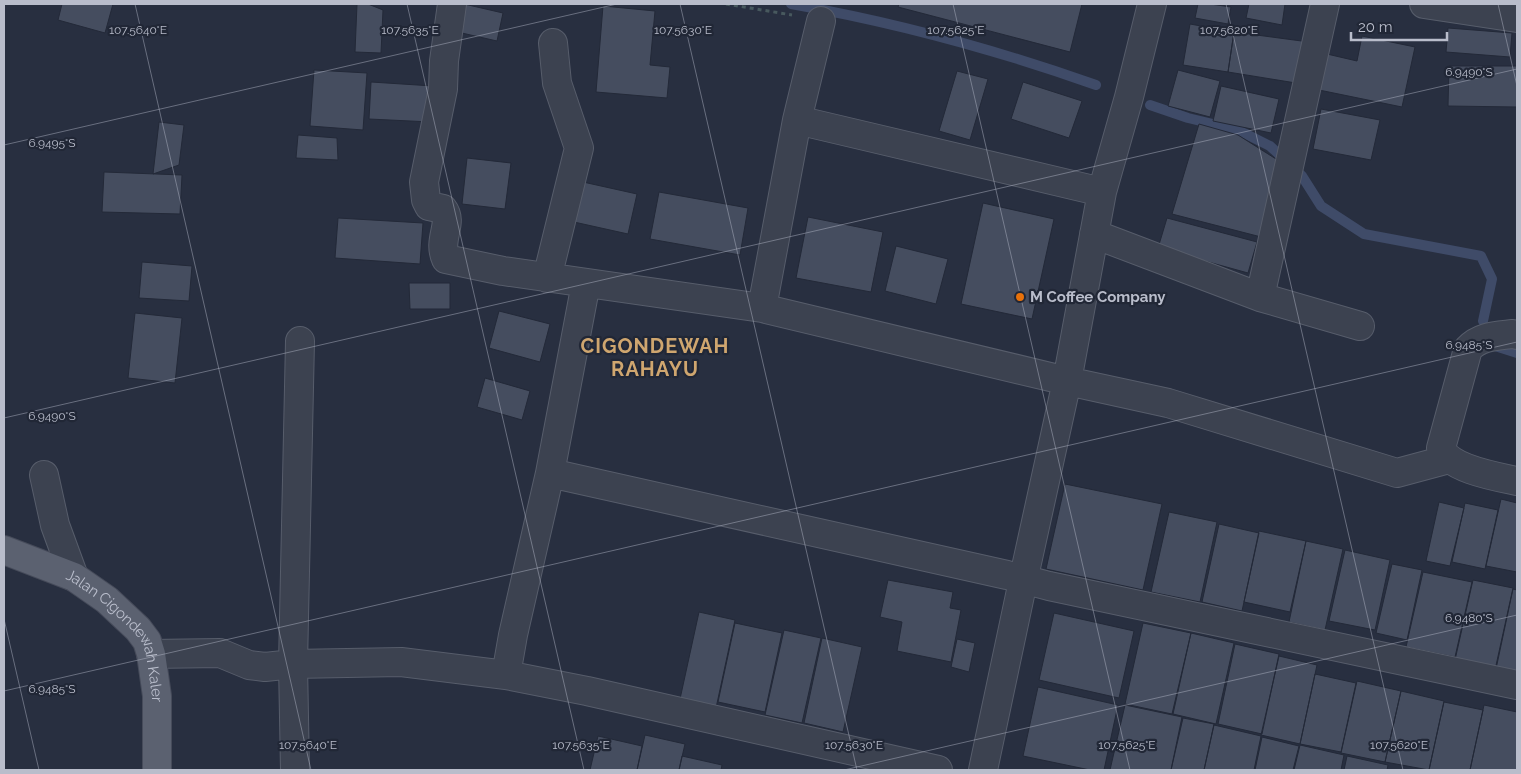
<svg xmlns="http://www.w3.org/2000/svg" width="1521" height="774" font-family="Raleway,sans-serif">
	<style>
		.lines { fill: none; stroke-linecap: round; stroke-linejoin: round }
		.stream { stroke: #3f4b68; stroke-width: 10 }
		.building { fill: #454d5f; stroke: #232938 }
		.minor-casing { stroke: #575d6b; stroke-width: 30 }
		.major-casing { stroke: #464b5a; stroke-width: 30 }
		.path { stroke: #48595e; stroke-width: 3; stroke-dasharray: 4 4; stroke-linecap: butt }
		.minor { stroke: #3c4250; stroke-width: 28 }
		.major { stroke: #5b6170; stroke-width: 28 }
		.ticks { fill: none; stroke: #b9bdcb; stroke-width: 1; stroke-opacity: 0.45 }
		.food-dot { fill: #e8710a; stroke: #212736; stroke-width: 2 }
		.labels { text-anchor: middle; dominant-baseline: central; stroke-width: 4.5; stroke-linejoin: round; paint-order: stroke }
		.poi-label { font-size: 15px; font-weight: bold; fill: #b9bdcb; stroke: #212736; text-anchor: start }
		.street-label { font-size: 15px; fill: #b9bdcb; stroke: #212736 }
		.district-label { font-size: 20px; font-weight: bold; letter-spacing: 1px; fill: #cfa66f; stroke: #212736 }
		.ticks-label { font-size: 12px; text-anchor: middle; fill: #b9bdcb; stroke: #212736; stroke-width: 4.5; stroke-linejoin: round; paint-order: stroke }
	</style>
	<rect width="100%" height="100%" fill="#282f40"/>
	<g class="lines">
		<path class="stream" d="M791 4C894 22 997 50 1096 85
			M1150 105 1188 118 1238 130 1270 146 1302 176 1321 206 1364 234 1481 256 1492 279 1483 321
			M1495 346 1517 353"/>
	</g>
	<path class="building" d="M62 4H113L105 33 58 20Z
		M357 4H368L383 10 381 53 355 52Z
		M464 4 503 13 497 41 453 31Z
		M899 4H1082L1070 52 898 7Z
		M1198 4H1210L1231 7 1228 24 1195 18Z
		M1249 4H1285L1282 25 1246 18Z
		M603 6 655 11 650 65 670 67 667 98 596 92Z
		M1190 24 1234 32 1228 72 1183 65Z
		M1448 28 1512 33 1510 57 1446 52Z
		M1234 32 1309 42 1302 84 1228 72Z
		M1362 36 1415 47 1402 107 1319 90 1327 54 1357 61Z
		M1449 66H1517V107L1448 106Z
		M314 70 367 73 363 130 310 126Z
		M1178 70 1220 81 1210 117 1168 106Z
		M957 71 988 79 970 140 939 131Z
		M371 82 433 86 431 122 369 119Z
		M1023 82 1082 101 1069 138 1011 119Z
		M1221 86 1279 99 1271 133 1213 121Z
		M1321 109 1380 120 1371 160 1313 149Z
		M159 122 184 125 179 165 153 174Z
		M1199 124 1238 135 1284 164 1265 238 1172 214Z
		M298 135 337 138 338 160 296 158Z
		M467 158 511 163 505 209 462 204Z
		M104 172 182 175 180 214 102 212Z
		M583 182 637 194 628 234 574 222Z
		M659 192 748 208 740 255 650 239Z
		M983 203 1054 219 1032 319 961 304Z
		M808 217 883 232 871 292 796 278Z
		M338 218 423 223 420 264 335 258Z
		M1167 218 1257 242 1248 273 1158 248Z
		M896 246 948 259 936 304 885 291Z
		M142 262 192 266 189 301 139 298Z
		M409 283H450V309H410Z
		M499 311 550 324 540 362 489 348Z
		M135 313 182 318 175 383 128 378Z
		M485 378 530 391 522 420 477 407Z
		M1065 484 1162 504 1143 590 1046 569Z
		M1501 499 1517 503V572L1486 566Z
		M1439 502 1464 508 1450 566 1426 561Z
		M1465 503 1498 510 1485 569 1452 562Z
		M1169 512 1217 522 1200 602 1151 592Z
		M1219 524 1259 533 1242 611 1202 602Z
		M1259 531 1306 541 1290 612 1244 602Z
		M1306 541 1343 549 1325 630 1289 622Z
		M1345 550 1390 560 1375 630 1329 621Z
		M1392 564 1422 570 1407 640 1376 633Z
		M1423 572 1472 582 1455 657 1406 647Z
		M888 580 953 592 950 608 961 610 951 662 897 651 902 622 880 617Z
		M1473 580 1513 588 1495 670 1455 660Z
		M1513 589 1517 590V674L1496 669Z
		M699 612 735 620 716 708 680 699Z
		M1054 613 1134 631 1119 698 1039 680Z
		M735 623 782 633 765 712 718 702Z
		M1143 623 1191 633 1172 714 1125 704Z
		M784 630 821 638 802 723 765 715Z
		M1191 633 1234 643 1216 724 1173 714Z
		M822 638 862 647 843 732 804 723Z
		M957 639 975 643 969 672 951 667Z
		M1235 644 1279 654 1262 734 1218 724Z
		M1279 656 1317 665 1300 744 1261 735Z
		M1315 674 1356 683 1341 752 1300 744Z
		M1357 681 1401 691 1385 762 1341 753Z
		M1038 687 1118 705 1104 770H1090L1023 756Z
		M1401 691 1444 701 1429 770 1385 762Z
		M1444 702 1483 710 1470 770H1429Z
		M1125 705 1182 717 1171 770H1110Z
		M1484 705 1517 712V770H1470Z
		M1183 718 1214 724 1204 770H1171Z
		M1214 725 1261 736 1254 770H1204Z
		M645 735 685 744 679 770H637Z
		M598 736 642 746 637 770H590Z
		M1262 737 1299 746 1293 770H1255Z
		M1300 745 1344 755 1341 770H1294Z
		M682 756 722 765 721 770H679Z
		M1347 756 1388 765 1387 770H1344Z"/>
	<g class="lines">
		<g class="minor-casing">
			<path id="minor" d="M452 4 444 61 443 89 424 182 426 200 429 206 443 209C454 223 437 239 446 259L503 271 762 308 1067 381 1168 403 1397 473 1449 459
				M1424 4 1517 18
				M797 120 1102 192
				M1094 234 1260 297 1325 4
				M547 278 579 148 557 83 553 43
				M1260 297 1360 326
				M762 308 797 120 821 21
				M1517 335 1513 334C1496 336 1480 336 1468 349L1441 448C1449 469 1498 477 1517 481
				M550 473 1007 575 1049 586 1517 685
				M44 475 55 525 74 577
				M151 654 220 653 249 665 265 667 293 664 401 662 506 675 587 691 938 770
				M506 675 513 635 550 473 586 283
				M295 770 293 664 300 341
				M983 770 1023 581 1067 381 1102 192 1129 97 1152 4"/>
		</g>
		<g class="major-casing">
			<g id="major">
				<path id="s1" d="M4 550 74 577 107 600 138 629 147 641 151 654 157 696V770"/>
			</g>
		</g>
		<path class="path" d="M726 4 792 15"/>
		<use href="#minor" class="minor"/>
		<use href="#major" class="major"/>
	</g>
	<path class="ticks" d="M135 4 311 770M407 4 584 770M680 4 857 770M953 4 1130 770M1226 4 1403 770M1498 4 1517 86M4 145 617 4M4 418 1517 69M4 619 39 770M4 691 1517 342M844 770 1517 615"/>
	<circle class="food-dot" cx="1020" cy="297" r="5"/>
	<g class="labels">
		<g class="poi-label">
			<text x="1030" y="297">M Coffee Company</text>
		</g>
		<g class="street-label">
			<text stroke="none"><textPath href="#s1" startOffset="151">Jalan Cigondewah Kaler</textPath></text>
		</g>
		<g class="district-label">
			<text x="655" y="346">CIGONDEWAH<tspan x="655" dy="23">RAHAYU</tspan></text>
		</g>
	</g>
	<g class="ticks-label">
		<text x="138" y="34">107.5640°E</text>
		<text x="410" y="34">107.5635°E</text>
		<text x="683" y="34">107.5630°E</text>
		<text x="956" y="34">107.5625°E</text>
		<text x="1229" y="34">107.5620°E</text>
		<text x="1469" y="76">6.9490°S</text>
		<text x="52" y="147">6.9495°S</text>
		<text x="1469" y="349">6.9485°S</text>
		<text x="52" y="420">6.9490°S</text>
		<text x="1469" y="622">6.9480°S</text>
		<text x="52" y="693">6.9485°S</text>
		<text x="308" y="749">107.5640°E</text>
		<text x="581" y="749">107.5635°E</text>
		<text x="854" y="749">107.5630°E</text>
		<text x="1127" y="749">107.5625°E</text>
		<text x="1399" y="749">107.5620°E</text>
	</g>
	<rect width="1521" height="774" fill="none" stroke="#b9bdcb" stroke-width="10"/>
	<path d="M1351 32v8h96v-8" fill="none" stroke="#b9bdcb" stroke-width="2.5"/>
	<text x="1358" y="32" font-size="15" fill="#b9bdcb" stroke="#212736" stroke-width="4" paint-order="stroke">20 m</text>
</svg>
